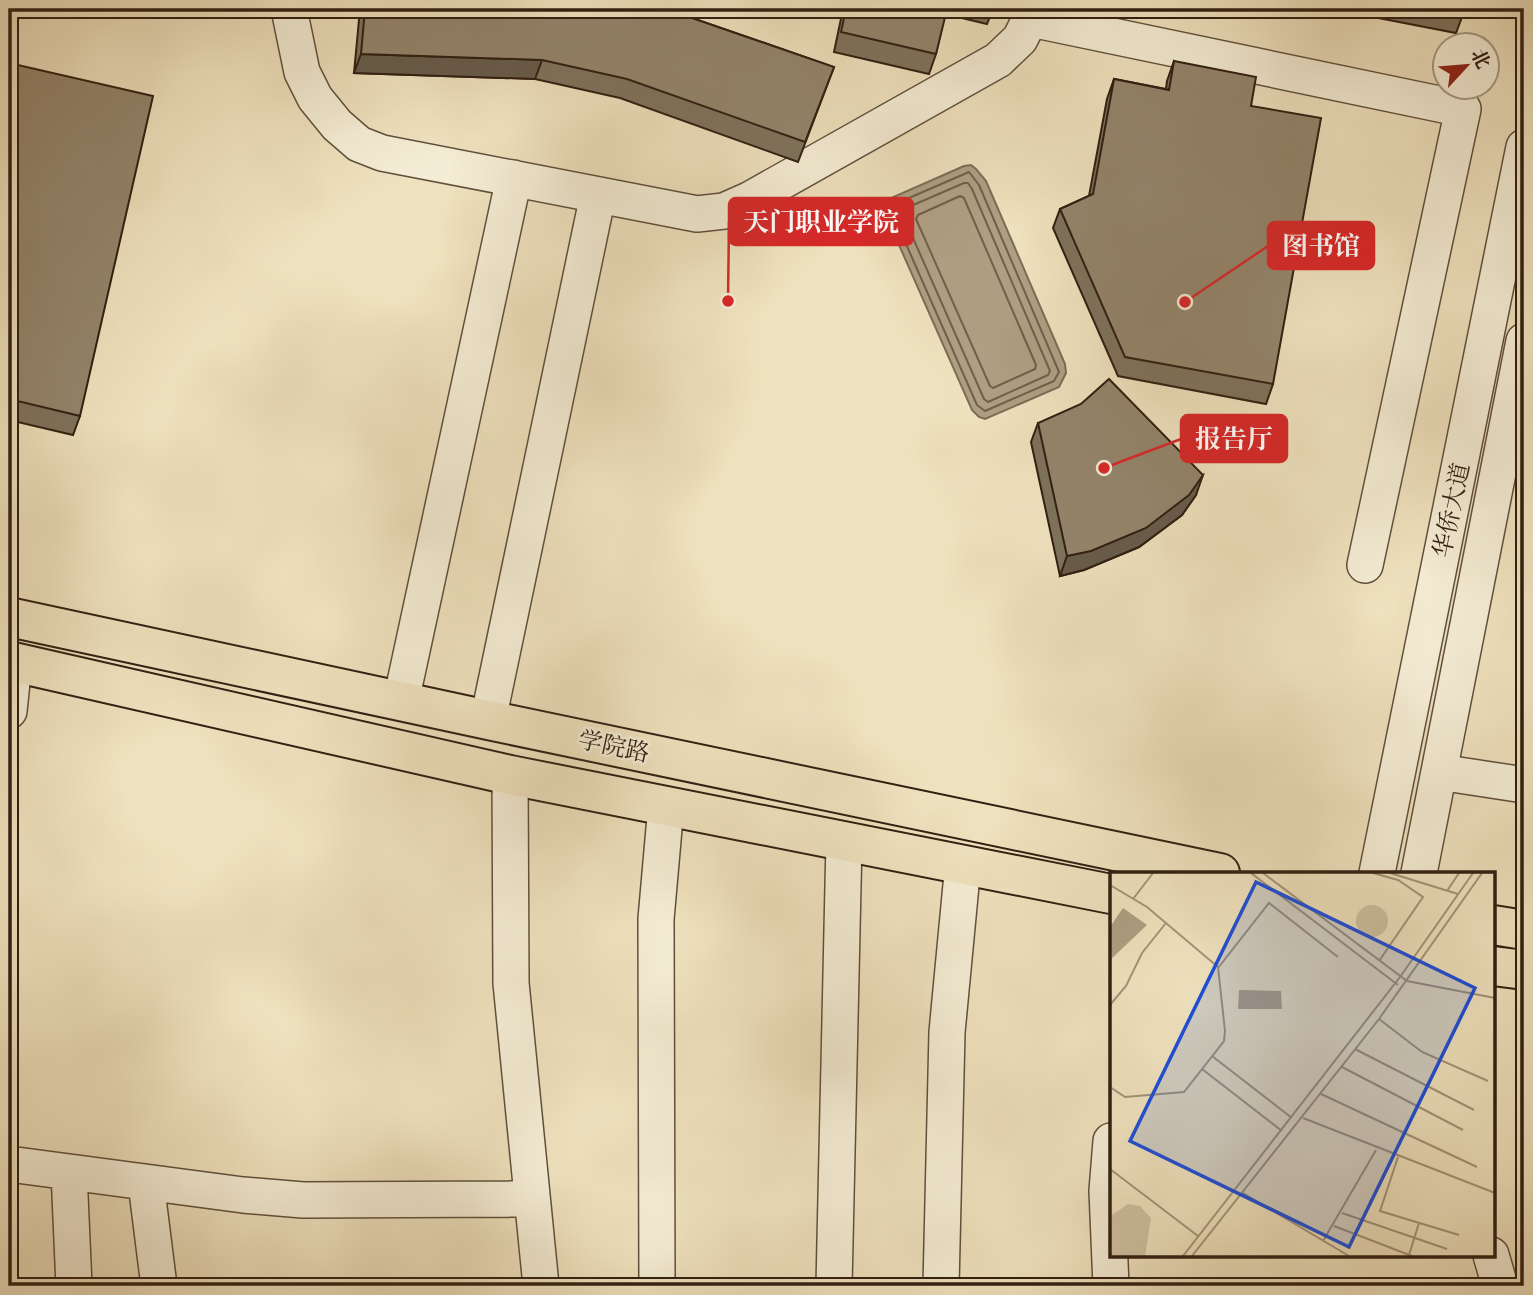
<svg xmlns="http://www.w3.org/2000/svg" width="1533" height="1295" font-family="'EB Garamond','Noto Serif SC',serif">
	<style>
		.water { fill: #ae9f83; stroke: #7c6c56; stroke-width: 2 }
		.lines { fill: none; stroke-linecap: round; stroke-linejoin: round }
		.shore { stroke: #705f4a; stroke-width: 2 }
		.minor-casing { stroke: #60503d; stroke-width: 38 }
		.major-casing { stroke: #311f12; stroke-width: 42 }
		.minor { stroke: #f4ecd4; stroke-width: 35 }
		.major { stroke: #eee1bd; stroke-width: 38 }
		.wall { fill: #7e725c; stroke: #311f12; stroke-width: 2 }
		.shaded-wall { fill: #675c4b; stroke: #311f12; stroke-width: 2 }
		.building { fill: #93846b; stroke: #311f12; stroke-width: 2 }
		.labels { text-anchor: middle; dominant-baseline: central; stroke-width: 5; stroke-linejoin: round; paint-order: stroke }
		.street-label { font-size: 24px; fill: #311f12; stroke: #f4ecd4 }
		.inset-road { fill: none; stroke: #a29379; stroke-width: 2 }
		.view { fill: #1d4ed8; fill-opacity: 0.15; stroke: #1d4ed8; stroke-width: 3.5 }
		.inset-edge { fill: none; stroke: #311f12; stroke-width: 3.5 }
		.leader { fill: none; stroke: #d62828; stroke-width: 2.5 }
		.callout-dot { fill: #d62828; stroke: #f4ecd4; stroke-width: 2.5 }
		.callout { fill: #d62828; stroke: #d62828; stroke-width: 2.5 }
		.callout-label { font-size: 26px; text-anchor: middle; font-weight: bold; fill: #fff }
	</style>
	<rect width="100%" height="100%" fill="#eee1bd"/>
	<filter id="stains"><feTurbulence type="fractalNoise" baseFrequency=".00286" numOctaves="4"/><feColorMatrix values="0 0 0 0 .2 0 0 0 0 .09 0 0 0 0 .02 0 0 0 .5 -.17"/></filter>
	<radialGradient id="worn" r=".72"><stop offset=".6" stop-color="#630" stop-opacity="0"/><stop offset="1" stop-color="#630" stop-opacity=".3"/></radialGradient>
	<path class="water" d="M971 165 976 169 986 181 1065 364 1066 373 1059 387 985 419 979 417 972 410 884 211 885 203 891 198 964 166Z"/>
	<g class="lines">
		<path class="shore" d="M969 172 979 185 1059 372 1054 381 985 411 977 405 891 210 895 204Z
			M964 183H968L972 189 1050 371 1048 375 988 402 984 399 902 213 904 209Z
			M960 196 964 198 1036 365 1035 369 993 388 990 386 916 219 918 215Z"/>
		<g class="minor-casing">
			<path id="minor" d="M289 9 302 72 315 98 337 125 359 144 382 153 697 214 724 211 749 200 998 60 1020 39 1035 9
				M1031 19 1463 109 1365 565
				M401 701 514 178
				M9 711 14 663
				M488 720 598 195
				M1439 772 1524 785
				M510 775 511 983 541 1286
				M1377 873 1524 147
				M1419 873 1524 341
				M9 1164 243 1195 303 1200 532 1199
				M69 1172 74 1286
				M146 1183 159 1286
				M1491 1255 1500 1286
				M657 1286 656 919 666 806
				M834 1286 844 841
				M941 1286 947 1032 963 864
				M1111 1286 1107 1191 1111 1141"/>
		</g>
		<g class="major-casing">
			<path id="major" d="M9 617 488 720 1220 873
				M9 661 510 775 1111 894
				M1493 925 1524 930
				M1493 966 1524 970"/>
		</g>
		<use href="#minor" class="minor"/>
		<use href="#major" class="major"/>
	</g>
	<path class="wall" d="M360 9H666L834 67 798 162 620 98 535 79 354 73Z
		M843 9H993L987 24 945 14 936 54 929 74 834 52Z
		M1332 9H1465L1456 33Z
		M1174 61 1251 106 1273 384 1266 404 1118 376 1053 228 1060 209 1089 196 1107 99 1114 79 1166 89 1167 81Z
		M9 63 80 416 73 435 9 420Z
		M1038 423 1196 495 1182 515 1139 547 1084 570 1060 576 1031 442Z"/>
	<path class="shaded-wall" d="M361 54 542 60 535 79 354 73Z
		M1203 475 1196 495 1182 515 1139 547 1084 570 1060 576 1067 556Z"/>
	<path class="building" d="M365 9H666L834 67 805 142 627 79 542 60 361 54Z
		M846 9H947L936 54 841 32Z
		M1436 9H1465L1463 14Z
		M1174 61 1256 77 1251 106 1321 118 1273 384 1125 357 1060 209 1093 194 1114 79 1169 90Z
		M9 63 153 96 80 416 9 399Z
		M1109 379 1203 475 1189 495 1146 528 1091 551 1067 556 1038 423 1081 404Z"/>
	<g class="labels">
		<g class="street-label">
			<text transform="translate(1451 510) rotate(-78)">华侨大道</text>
			<text transform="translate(614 746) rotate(12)">学院路</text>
		</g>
	</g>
	<g transform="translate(1110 872)">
		<rect width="385" height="385" fill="#eee1bd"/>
		<path d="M246 49a16 16 0 1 1 32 0a16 16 0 1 1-32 0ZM18 332 30 334 41 346 35 384H0L2 343Z" fill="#cec0a0"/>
		<path d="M13 36 37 53 0 88V55ZM129 118 171 119 172 137H128Z" fill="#ae9f83"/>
		<path class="inset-road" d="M141 1 288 113M153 1 297 109 385 126M263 1 288 8 313 25 269 89M280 1 348 22M0 13 37 35 108 95 115 159 114 169 74 220 15 225 0 215M337 19 349 1M23 27 43 1M108 96 159 31 228 85M0 133 16 114 32 81 56 51M269 147 312 180 378 209M245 177 364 238M102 184 182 246M232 195 353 258M92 197 172 259M211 222 367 295M193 246 385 321M288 285 270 339 349 363M0 297 88 364M133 321 239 384M232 341 337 377M224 354 302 384M213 369 266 278M299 383 309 351M73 384 290 105 363 1M82 384 269 147 372 1"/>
		<path class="view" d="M146 10 365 116 239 375 20 269Z"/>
		<rect width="385" height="385" class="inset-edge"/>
	</g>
	<path class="leader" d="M728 301L729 221M1185 302L1268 246M1104 468L1181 439"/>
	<g class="callout-dot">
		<circle cx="728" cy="301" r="7"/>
		<circle cx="1185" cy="302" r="7"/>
		<circle cx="1104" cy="468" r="7"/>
	</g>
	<g class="callout">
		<rect x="729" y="198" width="184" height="47" rx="7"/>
		<rect x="1268" y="222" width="106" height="47" rx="7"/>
		<rect x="1181" y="415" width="106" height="47" rx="7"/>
	</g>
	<g class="callout-label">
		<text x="821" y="231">天门职业学院</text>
		<text x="1321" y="255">图书馆</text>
		<text x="1234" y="448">报告厅</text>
	</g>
	<rect width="1533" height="1295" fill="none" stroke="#eee1bd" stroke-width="35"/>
	<rect x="10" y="10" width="1512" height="1274" fill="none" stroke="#311f12" stroke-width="3.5"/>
	<rect x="18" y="18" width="1498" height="1260" fill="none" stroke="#311f12" stroke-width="2"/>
	<g transform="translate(1466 66) rotate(64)"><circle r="33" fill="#f4ecd4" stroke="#a69a86" stroke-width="2"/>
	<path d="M0-5L12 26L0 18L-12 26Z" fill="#8f2418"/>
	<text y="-10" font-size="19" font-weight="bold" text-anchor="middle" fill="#311f12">北</text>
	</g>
	<rect width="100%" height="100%" filter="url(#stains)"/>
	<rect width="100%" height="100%" fill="url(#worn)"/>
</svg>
